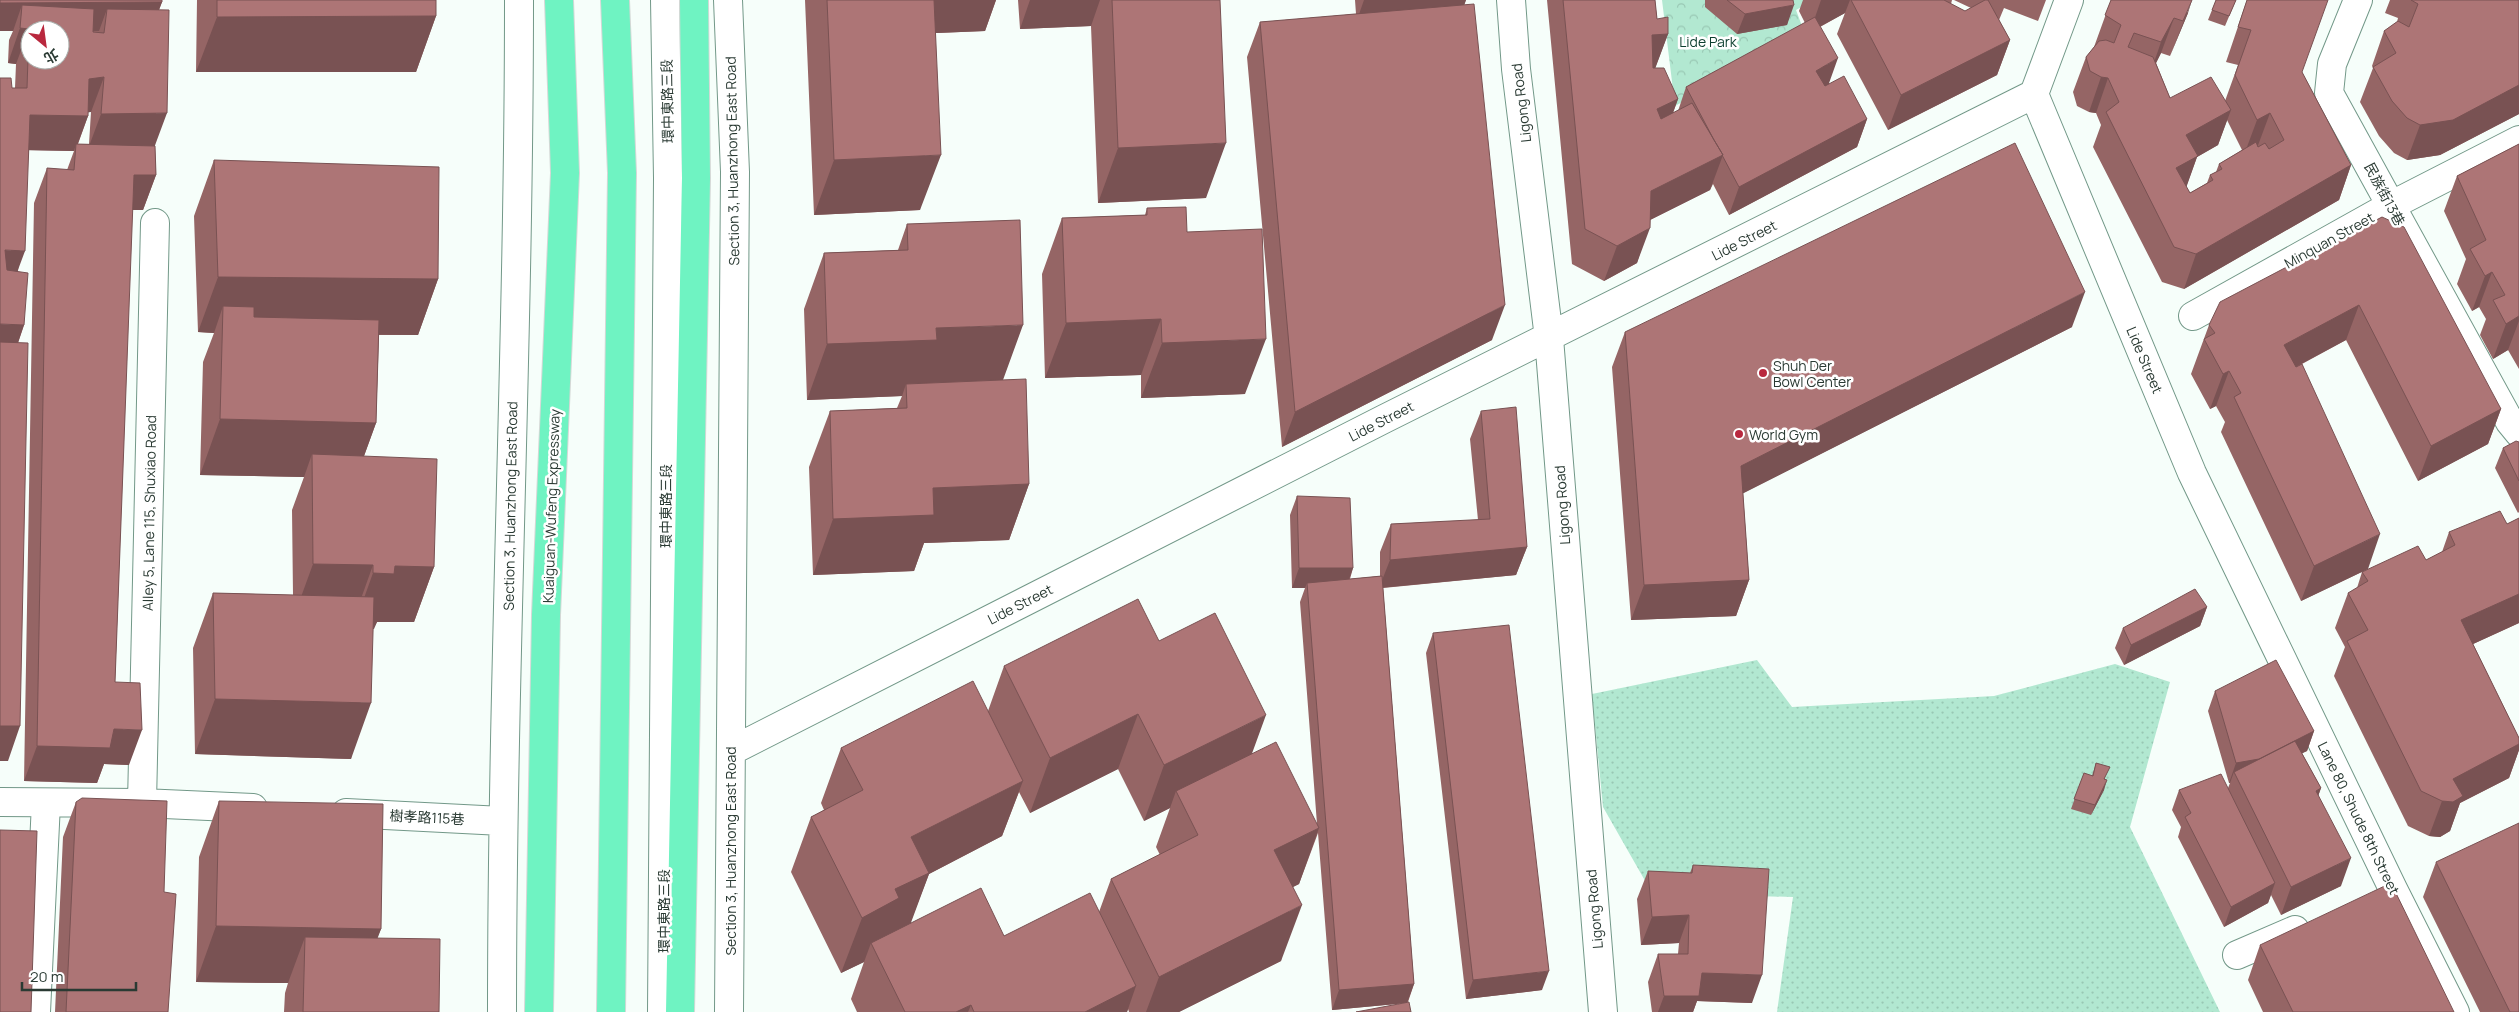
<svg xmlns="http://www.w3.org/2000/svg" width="2519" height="1012" font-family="Manrope,'Noto Sans TC',sans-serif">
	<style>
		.park { fill: url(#park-crowns) }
		.garden { fill: url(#garden-dots) }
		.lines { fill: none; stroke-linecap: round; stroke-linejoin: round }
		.minor-casing { stroke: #729888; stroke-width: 30 }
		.highway-casing { stroke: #d4d8d6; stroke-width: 30 }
		.minor { stroke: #fff; stroke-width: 28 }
		.highway { stroke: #6ff3c2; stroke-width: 28 }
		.wall { fill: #956565; fill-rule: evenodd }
		.shaded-wall { fill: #795253 }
		.building { fill: #ad7576; stroke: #795253; fill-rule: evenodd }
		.poi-dot { fill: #b9283e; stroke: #fff; stroke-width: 2 }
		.labels { text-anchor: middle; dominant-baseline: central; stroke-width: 5; stroke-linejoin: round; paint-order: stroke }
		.park-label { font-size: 14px; fill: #0d3f2f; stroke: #fff }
		.street-label { font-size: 14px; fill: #2a3a33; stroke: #fff }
		.poi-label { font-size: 14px; fill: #2a3a33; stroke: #fff; text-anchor: start }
	</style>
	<defs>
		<pattern id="park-crowns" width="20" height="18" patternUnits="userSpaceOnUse" patternTransform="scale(1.25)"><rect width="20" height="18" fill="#b2e8d1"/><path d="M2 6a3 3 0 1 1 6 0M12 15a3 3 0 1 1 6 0" fill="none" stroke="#99c8b4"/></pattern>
		<pattern id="garden-dots" width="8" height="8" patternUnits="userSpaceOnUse" patternTransform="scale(1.25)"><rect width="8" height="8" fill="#b2e8d1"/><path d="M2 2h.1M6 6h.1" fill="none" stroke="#99c8b4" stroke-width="1.8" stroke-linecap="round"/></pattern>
	</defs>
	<rect width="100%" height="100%" fill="#f6fefa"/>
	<path class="park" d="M1662 0H1814L1796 10 1805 34 1675 106Z"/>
	<path class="garden" d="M1757 660 1792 707 1994 696 2115 664 2170 682 2130 827 2220 1012H1777L1793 897 1652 893 1603 807 1592 694Z"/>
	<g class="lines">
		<g class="minor-casing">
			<path id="minor" d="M728 0 735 172 729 1012
				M1511 0 1516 69 1549 338 1603 1012
				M2358 0 2332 64 2329 93 2510 422 2519 433
				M2034 94 2192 473 2393 889 2455 1012
				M2193 316 2390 206 2519 140
				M731 751 1384 419 2034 94 2069 0
				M0 802 142 803 253 808
				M142 803 155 223
				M346 813 502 821
				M2237 955 2295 930
				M36 1012 46 803
				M502 1012C502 675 519 337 519 0
				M662 1012 668 178 665 0"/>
		</g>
		<g class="highway-casing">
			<path id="highway" d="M539 1012 546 615 565 173 559 0
				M611 1012 622 173 615 0
				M680 1012 696 178 694 0"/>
		</g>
		<use href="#minor" class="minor"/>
		<use href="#highway" class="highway"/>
	</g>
	<path class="wall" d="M0 0 162 2 159 10 155 147 156 175 143 210H132L115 682 129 765 104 764 97 783 24 781 34 203 47 168 67 170 74 151 29 150 18 271 24 325 18 343 8 761 12 88H15L16 64 8 63 9 40 13 31H0ZM88 112H91L89 144H78L88 116Z
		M197 0H436V16L416 72H196Z
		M805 0H996L985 31 936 33 920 210 814 215Z
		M1018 0H1220L1206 198 1098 203 1091 26 1020 29Z
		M1355 0H1466L1464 4 1492 340 1282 447 1247 57 1260 22 1356 14Z
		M1547 0H1655L1657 19 1668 34 1655 68 1678 99 1673 113 1678 111 1686 87 1805 23 1799 11 1803 0H1952L1951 4 1965 11 1971 8 1954 0H2046L2038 21 2004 8 1999 20 2010 40 1997 75 1888 130 1837 34 1845 13 1820 27 1829 84 1867 119 1857 147 1729 215 1713 184 1710 190 1650 220 1637 263 1604 281 1572 264Z
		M1705 0H1793L1787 25 1737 34 1705 7Z
		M2111 0 2188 13 2170 56 2161 53 2156 63 2170 98 2225 101 2238 65 2226 62 2247 0 2302 72 2351 165 2339 200 2184 289 2162 282 2093 147 2101 125 2096 113 2089 112 2077 106 2073 92 2086 57 2094 47ZM2227 120 2242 150 2219 164 2216 172 2210 175 2207 183 2190 193 2186 187 2197 157 2218 145Z
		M2216 0H2236L2225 26 2208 20Z
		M2390 0H2519V114L2440 155 2407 160 2394 153 2379 136 2360 102 2373 68 2372 66 2384 31 2397 22 2398 18 2385 13Z
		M2519 144V369L2508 350 2493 359 2480 335 2486 319 2479 307 2472 311 2457 284 2466 259 2444 211 2457 176Z
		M214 160 438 279 418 335H379L376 423 364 456 434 567 414 622H377L373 629 351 759 195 754 193 648 213 593 293 595 292 510 304 477 200 475 203 362 214 333 198 332 194 216Z
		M1147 208 1187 232 1245 394 1141 398V375L1045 378 1042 274 1062 218 1145 215Z
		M2382 217 2501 409 2488 444 2418 481 2346 340 2302 364 2368 569 2301 601 2221 432 2225 422 2216 406 2210 409 2191 374 2209 325Z
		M907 224 1003 380 1029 484 1009 540 924 543 914 571 813 575 809 467 830 411 897 408 902 396 807 400 804 309 824 253 898 250Z
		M2072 327 1743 493 1749 580 1736 616 1631 620 1612 367 1625 332Z
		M1481 411 1527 547 1516 575 1383 588 1414 984 1408 1002 1396 1004 1332 1010 1318 833 1299 884 1293 887 1281 961 1179 1012H1129L1128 1009 1127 1012H857L851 999 864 962 841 973 791 872 811 817 824 810 821 803 841 748 988 711 1004 666 1159 641 1252 754 1317 824 1300 602 1305 588H1292L1290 515 1297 496 1353 568 1350 579 1380 576V552L1391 524 1478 520 1470 439ZM1118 769 1144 821 1170 808 1156 847 1160 855 1111 879 1099 912 1004 936 910 923 929 874 1002 836 1019 792 1030 813Z
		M2519 442V512L2518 513 2495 468 2503 448Z
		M2519 518V623L2473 644 2519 738V750L2509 778 2460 803 2450 831 2440 837 2429 836 2408 826 2334 676 2345 647 2335 628 2348 593 2357 588 2362 572 2426 560 2442 552 2449 532 2507 524Z
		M2207 607 2200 626 2124 665 2115 648 2123 628Z
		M1433 633 1542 990 1466 999 1426 653Z
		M2215 691 2314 731 2307 751 2302 753 2321 788 2318 796 2341 886 2281 915 2271 895 2268 903 2224 927 2178 837 2181 827 2172 810 2179 790 2228 788 2230 783H2229L2208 711Z
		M2096 763 2105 779 2104 790 2091 815 2071 809 2084 773 2092 776Z
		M219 801 381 929 377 938 439 1012H284L285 993 288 983 196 982 199 857Z
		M76 802 164 892 168 1012H55L63 837Z
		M2436 862 2519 1012H2480L2423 897Z
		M1693 865 1752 1003 1697 1001 1693 1012H1652L1648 982 1658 954H1678L1679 943 1641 945 1637 899 1648 871 1690 873Z
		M2260 945 2454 1012H2263L2248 980Z"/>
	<path class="shaded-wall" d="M926 0H996L985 31 913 34Z
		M1030 0H1100L1091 26 1020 29Z
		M1364 0H1466L1462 12 1357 20Z
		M1821 0H1850L1845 13 1810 32Z
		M2192 0 2188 13 2170 56Z
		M162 2 151 30 107 9 99 31H60L29 29 16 64 8 63 20 28 22 5 13 31H0V3Z
		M1794 5 1787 25 1737 34 1745 14Z
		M436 16 416 72H196L217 17Z
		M2174 18 2161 53 2149 77 2161 42Z
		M1668 34 1655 69 1639 70 1652 35Z
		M2010 40 1997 75 1888 130 1901 95Z
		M1838 58 1828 86 1806 99 1816 71Z
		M104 77 91 112 76 114 89 79Z
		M2101 77 2108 78 2096 113 2089 112Z
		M2519 85V114L2440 155 2407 160 2420 125Z
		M1678 99 1665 134 1657 109Z
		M2231 110 2218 145 2197 157 2185 191 2164 203 2186 135Z
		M167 113 154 148 88 149 101 114Z
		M2270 113 2257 148 2244 155 2257 120Z
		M30 115 88 116 75 151 76 144 74 151 17 150Z
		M1867 119 1857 147 1729 215 1739 187Z
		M1226 143 1206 198 1098 203 1118 148Z
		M941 155 920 210 814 215 834 160Z
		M1723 155 1710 190 1638 226 1651 191Z
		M2351 165 2339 200 2184 289 2196 254Z
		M134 175H156L143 210H121Z
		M1650 228 1637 263 1604 281 1617 246Z
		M5 250 25 251 12 286 0 285Z
		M2492 272 2479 307 2472 311 2485 276Z
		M218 277 438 279 418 335 223 333V306L214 333 198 332Z
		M2085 292 2072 327 1728 501 1741 466Z
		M1505 305 1492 340 1282 447 1295 412Z
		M2359 305 2346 340 2271 380 2284 345Z
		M2519 316V321L2508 350 2493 359 2506 324Z
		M1161 319 1141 375 1045 378 1066 323Z
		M0 324 24 325 12 360H0Z
		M1023 325 1003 380 906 384 902 396 807 400 827 344 936 328Z
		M1266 339 1245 394 1141 398 1162 343Z
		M2229 371 2216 406 2210 409 2223 374Z
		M2501 409 2488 444 2418 481 2431 446Z
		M220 419 376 423 356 478 312 454 304 477 200 475Z
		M1029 484 1009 540 924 543 914 571 813 575 833 519 933 488Z
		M2380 534 2368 569 2301 601 2314 566Z
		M1527 547 1516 575 1379 588 1390 560Z
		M313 564 373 565 353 621 293 619Z
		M395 566 434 567 414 622H377L374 629H353L373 573Z
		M1299 568H1353L1346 588 1307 583 1305 588H1292Z
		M1749 580 1736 616 1631 620 1644 585Z
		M2519 594V623L2449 655 2461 620Z
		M2207 607 2200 626 2124 665 2131 645Z
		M215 699 371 703 351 759 195 754Z
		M1138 714 1118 769 1030 813 1050 758Z
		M1266 715 1246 770 1176 791 1170 808 1144 821 1164 765Z
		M0 726H20L8 761H0Z
		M114 729 142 730 129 765 104 764 97 783 24 781 37 746Z
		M2314 731 2307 751 2252 778 2234 772 2230 783H2229L2236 763Z
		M2519 744V750L2509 778 2460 803 2450 831 2440 837 2429 836 2442 801 2453 779Z
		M2107 780 2104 790 2091 815 2095 805Z
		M1023 781 1002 836 929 874 909 928 871 943 864 962 841 973 862 918 911 837Z
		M2321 788 2311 816 2316 791Z
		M1319 828 1299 884 1254 906 1274 850Z
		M2351 858 2341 886 2281 915 2291 887Z
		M2275 883 2268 903 2224 927 2231 907Z
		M1302 905 1281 961 1179 1012H1146L1159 977Z
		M1689 915 1679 943 1641 945 1652 917Z
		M216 926 381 929 360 985 305 937 288 983 196 982Z
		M1549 971 1542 990 1466 999 1473 980Z
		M1702 973 1762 975 1752 1003 1697 1001 1693 1012H1658L1664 996Z
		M1414 984 1407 1003 1332 1010 1339 990Z
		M1136 986 1127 1012H1085Z
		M971 1005 968 1012H956Z"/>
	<path class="building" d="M0 0H162V2L0 3Z
		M217 0H436V16L217 17Z
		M827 0H934L941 155 834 160Z
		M1112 0H1220L1226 143 1118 148Z
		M1563 0H1655L1657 19 1668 17V34L1652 35 1653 68H1664L1678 99 1657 109 1661 119 1692 103 1723 155 1651 191 1650 228 1617 246 1585 229Z
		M1727 0H1793L1794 5 1745 14Z
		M1851 0H1944L1965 11 1985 0H1988L2010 40 1901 95Z
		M2111 0H2192L2183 21 2174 18 2161 42 2134 33 2128 47 2153 57 2170 98 2211 77 2231 110 2186 135 2198 156 2176 168 2190 193 2213 180 2210 175 2222 169 2219 164 2256 142 2258 147 2265 143 2269 149 2284 140 2270 113 2257 120 2235 75 2251 30 2238 27 2247 0H2328L2302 72 2351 165 2196 254 2174 247 2106 112 2119 102 2108 78 2101 77 2090 71 2086 57 2099 41 2106 40 2114 43 2121 25 2105 15Z
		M2216 0H2236L2229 16 2212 10Z
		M2411 0H2519V85L2453 120 2420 125 2407 118 2392 101 2373 67 2396 53 2384 31 2398 21 2409 27 2418 4Z
		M1474 4 1505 305 1295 412 1260 22Z
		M22 5 94 9 93 32 104 33 107 9 169 10 167 113 101 114 104 77 89 79 88 116 30 115 25 251 5 250 7 270 28 273 24 325 0 324V78H11L12 88H27L29 29 20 28ZM30 30H60V60H30Z
		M1815 17 1838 58 1816 71 1825 86 1844 76 1867 119 1739 187 1722 155H1723L1714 140 1686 87Z
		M2015 143 2085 292 1741 466 1749 580 1644 585 1625 332Z
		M76 144 155 146 156 175H134L115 682 140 683 142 730 114 729 110 748 37 746 47 168 74 170Z
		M2519 144V316L2506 324 2493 300 2505 295 2492 272 2485 276 2470 249 2486 240 2457 176Z
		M214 160 439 167 438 279 218 277Z
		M1186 207 1187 232 1262 229 1266 339 1162 343 1161 319 1066 323 1062 218 1147 215V208Z
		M2382 217 2404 227 2501 409 2431 446 2359 305 2284 345 2296 367 2302 364 2380 534 2314 566 2234 397 2241 393 2229 371 2223 374 2204 339 2215 333 2209 325 2220 302Z
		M1020 220 1023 325 936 328 937 340 827 344 824 253 908 250 907 224Z
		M223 306 254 307V317L379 320 376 423 220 419Z
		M0 342 28 343 20 726H0Z
		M1026 379 1029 484 933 488 934 515 833 519 830 411 907 408 906 384Z
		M1516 407 1527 547 1390 560 1391 524 1490 519 1481 411Z
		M2516 441 2519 442V481L2503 448Z
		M312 454 437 459 434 567 395 566 394 574 373 573V565L313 564Z
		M1297 496 1350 498 1353 568H1299Z
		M2500 511 2507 524 2519 518V594L2461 620 2519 738V744L2453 779 2463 796 2453 802 2442 801 2421 791 2347 641 2368 630 2348 593 2368 581 2362 572 2418 546 2426 560 2455 545 2449 532Z
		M1382 576 1414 984 1339 990 1307 583Z
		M2195 589 2207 607 2131 645 2123 628Z
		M213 593 374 597 371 703 215 699Z
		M1138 599 1159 641 1215 613 1266 715 1164 765 1138 714 1050 758 1004 666Z
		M1509 625 1549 971 1473 980 1433 633Z
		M2276 660 2314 731 2259 759 2236 763 2215 691Z
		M973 681 1023 781 911 837 929 873 895 889 899 898 862 918 811 817 863 790 841 748Z
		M2295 741 2321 788 2316 791 2351 858 2291 887 2234 772Z
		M1276 742 1319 828 1274 850 1302 905 1159 977 1111 879 1198 835 1176 791Z
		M2096 763 2110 767 2104 779 2107 780 2095 805 2074 799 2084 773 2093 776Z
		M2221 774 2275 883 2231 907 2185 817 2191 813 2179 790Z
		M82 798 167 801 164 892 176 894 168 1012H66L76 802Z
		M219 801 383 804 381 929 216 926Z
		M2519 823V1012H2510L2436 862Z
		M0 830 37 831 31 1012H0Z
		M1693 865 1769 869 1762 975 1702 973 1699 996H1664L1658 954H1688L1689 915 1652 917 1648 871 1692 873Z
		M2391 883 2454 1012H2293L2260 945Z
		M981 888 1004 936 1090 893 1136 986 1085 1012H974L971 1005 956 1012H905L871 943Z
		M305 937 440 939 439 1012H303Z
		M1409 1002 1411 1012H1356Z"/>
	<g class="poi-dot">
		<circle cx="1763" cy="373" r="5"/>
		<circle cx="1739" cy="434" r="5"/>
	</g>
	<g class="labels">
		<g class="park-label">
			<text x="1708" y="41">Lide Park</text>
		</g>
		<g class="street-label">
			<text transform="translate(667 101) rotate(-91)">環中東路三段</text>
			<text transform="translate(1521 103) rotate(-97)">Ligong Road</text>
			<text transform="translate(732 161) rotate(-91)">Section 3, Huanzhong East Road</text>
			<text transform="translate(2385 194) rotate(62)">民族街13巷</text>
			<text transform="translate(1744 240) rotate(-27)">Lide Street</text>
			<text transform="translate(2329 240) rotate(-29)">Minquan Street</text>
			<text transform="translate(2145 360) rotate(67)">Lide Street</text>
			<text transform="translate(1381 421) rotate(-27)">Lide Street</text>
			<text transform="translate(1562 505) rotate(-94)">Ligong Road</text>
			<text transform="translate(510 506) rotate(-89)">Section 3, Huanzhong East Road</text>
			<text transform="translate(551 506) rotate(-88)">Kuaiguan-Wufeng Expressway</text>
			<text transform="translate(665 506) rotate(-90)">環中東路三段</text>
			<text transform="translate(149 513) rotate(-89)">Alley 5, Lane 115, Shuxiao Road</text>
			<text transform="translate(1020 604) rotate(-27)">Lide Street</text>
			<text transform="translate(427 817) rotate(3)">樹孝路115巷</text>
			<text transform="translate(2359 818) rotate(64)">Lane 80, Shude 8th Street</text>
			<text transform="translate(730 851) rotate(-90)">Section 3, Huanzhong East Road</text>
			<text transform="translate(1594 909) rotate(-95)">Ligong Road</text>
			<text transform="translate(663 911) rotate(-90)">環中東路三段</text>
		</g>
		<g class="poi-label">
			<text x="1773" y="365">Shuh Der<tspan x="1773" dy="16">Bowl Center</tspan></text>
			<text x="1749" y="434">World Gym</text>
		</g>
	</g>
	<g transform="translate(45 45) rotate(151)"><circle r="24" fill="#ffffff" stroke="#aab0ad"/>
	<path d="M0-4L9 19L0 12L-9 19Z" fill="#b9283e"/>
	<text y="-8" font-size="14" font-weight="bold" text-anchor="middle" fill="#2a3a33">北</text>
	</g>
	<path d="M22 982v8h114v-8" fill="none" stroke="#2a3a33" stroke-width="2.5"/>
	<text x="30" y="982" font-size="15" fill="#2a3a33" stroke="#ffffff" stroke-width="4" paint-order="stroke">20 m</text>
</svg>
